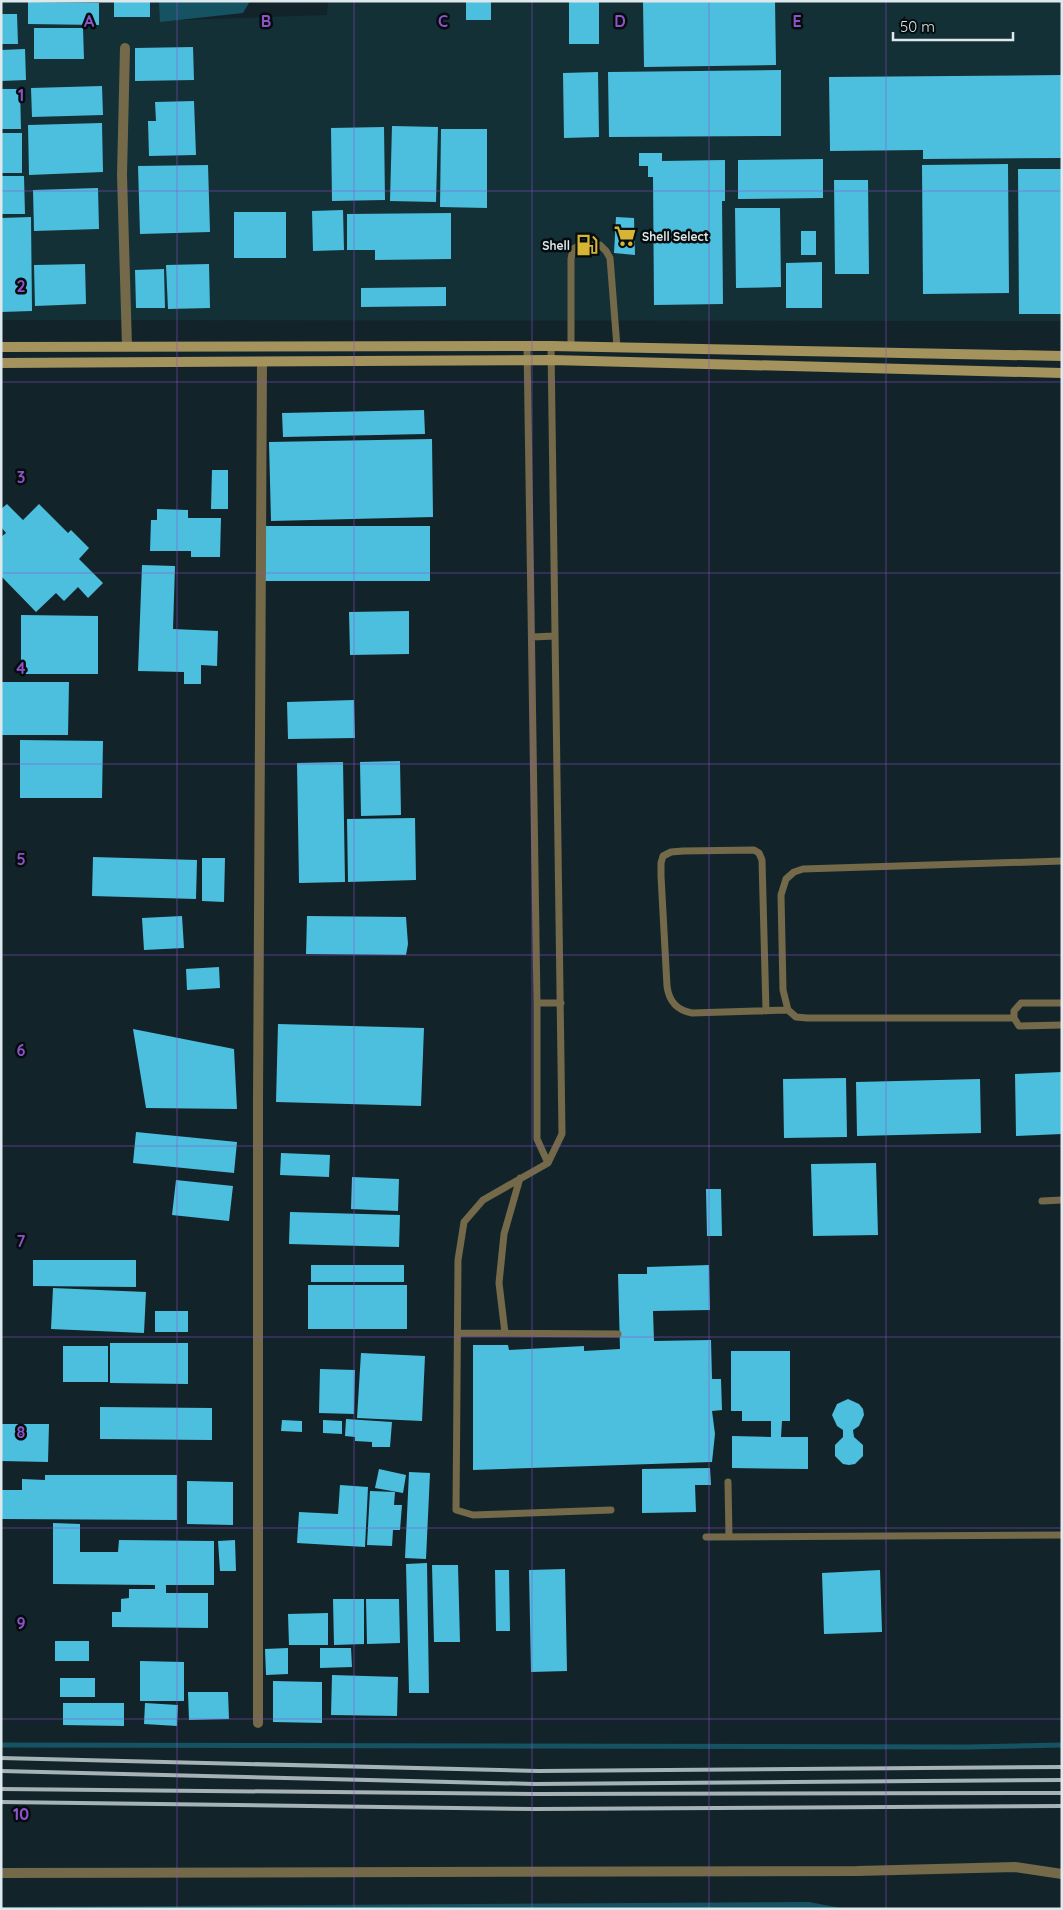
<svg xmlns="http://www.w3.org/2000/svg" width="1063" height="1910" font-family="Quicksand,sans-serif">
	<style>
		.built { fill: #143037 }
		.water { fill: #155363 }
		.lines { fill: none; stroke-linecap: round; stroke-linejoin: round }
		.stream { stroke: #155363; stroke-width: 5 }
		.building { fill: #4dbfde }
		.service { stroke: #746949; stroke-width: 7 }
		.minor { stroke: #746949; stroke-width: 10 }
		.secondary { stroke: #a4935d; stroke-width: 10 }
		.rail { stroke: #a5b2b6; stroke-width: 4 }
		.grid { fill: none; stroke: #8f52c8; stroke-width: 1; stroke-opacity: 0.55 }
		.labels { text-anchor: middle; dominant-baseline: central; stroke-width: 5; stroke-linejoin: round; paint-order: stroke }
		.poi-label { font-size: 12px; font-weight: bold; fill: #dde9ec; stroke: #050c0e; text-anchor: start }
		.grid-label { font-size: 16px; text-anchor: middle; font-weight: bold; fill: #8f52c8; stroke: #050c0e; stroke-width: 5; stroke-linejoin: round; paint-order: stroke }
	</style>
	<rect width="100%" height="100%" fill="#12242a"/>
	<path class="built" d="M1 1H184V20L327 15 328 1H1062V321L1 320Z"/>
	<path class="water" d="M159 1H250L243 13 160 22Z
		M809 1902 846 1909H1V1907Z"/>
	<g class="lines">
		<path class="stream" d="M1 1745 967 1747 1062 1745"/>
	</g>
	<path class="building" d="M114 1H150V17H114Z
		M466 1H491V20H466Z
		M569 1H599V44H569Z
		M643 1H775L776 65 644 67Z
		M28 2 99 3V25L28 24Z
		M1 14H17L18 44H1Z
		M34 28H83L84 59H34Z
		M193 47 194 80 135 81V48Z
		M25 49 26 80 1 81V50Z
		M781 70V136L609 137 608 72Z
		M598 72 599 137 564 138 563 73Z
		M1062 75V158L923 159V150L830 151 829 77Z
		M102 86 103 115 32 117 31 88Z
		M1 89H20L21 129H1Z
		M194 101 196 155 149 156 148 121H156L155 102Z
		M102 123 103 172 29 175 28 125Z
		M392 126 438 127 436 202 390 201Z
		M384 127 385 200 332 201 331 128Z
		M441 129H487V208L440 207Z
		M1 133H22V173H1Z
		M639 153H662V161L725 160V201H722L723 304 654 305 653 177H648V166H639Z
		M823 159V198L738 199V160Z
		M1008 164 1009 293 923 294 922 165Z
		M208 165 210 232 140 234 138 166Z
		M1018 169H1062V314H1019Z
		M1 176H24L25 214H1Z
		M834 180H868L869 274H835Z
		M98 188 99 229 34 231 33 190Z
		M735 208H780L781 287 736 288Z
		M343 210 344 250 313 251 312 211Z
		M234 212H286V258H234Z
		M451 213V259L375 260V250H347V214Z
		M31 217 32 311 1 312V218Z
		M616 217 634 218 635 255 614 253Z
		M801 231H816V255H801Z
		M822 262V308H786V263Z
		M85 264 86 304 35 306 34 265Z
		M209 264 210 308 168 309 166 265Z
		M164 269 165 308H136L135 270Z
		M446 287V306L361 307V288Z
		M424 410 425 434 283 437 282 413Z
		M432 439 433 517 271 521 269 442Z
		M212 470H228V509H211Z
		M7 504 23 520 39 504 68 533 71 530 89 548 79 559 103 583 88 598 78 587 64 601 56 593 36 612 1 576V537L6 533 1 527V509Z
		M157 509 188 510V518H221L220 557H191V551H150L151 520H157Z
		M266 526H430V581H265Z
		M142 565 175 566 173 629 218 631 217 666 201 665V684H184V672L138 671Z
		M409 611V654L350 655 349 612Z
		M21 615 98 616V674H21Z
		M1 682H69L68 735H1Z
		M354 700 355 738 288 739 287 702Z
		M20 740 103 741 102 798H20Z
		M400 761 401 815 361 816 360 762Z
		M343 762 345 882 299 883 297 763Z
		M415 818 416 880 348 882 347 819Z
		M93 857 197 860 196 899 92 896Z
		M202 858H225L224 902 202 901Z
		M182 916 184 948 144 950 142 918Z
		M307 916 406 917 408 944 406 955 306 954Z
		M219 967 220 988 187 990 186 969Z
		M278 1024 424 1028 421 1106 276 1102Z
		M133 1029 234 1049 237 1109 146 1108Z
		M1062 1072V1134L1016 1136 1015 1074Z
		M846 1078 847 1137 784 1138 783 1079Z
		M980 1079 981 1133 857 1136 856 1082Z
		M136 1132 237 1142 234 1173 133 1163Z
		M281 1153 330 1155 329 1177 280 1175Z
		M876 1163 878 1235 813 1236 811 1164Z
		M352 1177 399 1179 398 1211 351 1209Z
		M176 1180 233 1186 229 1221 172 1215Z
		M706 1189H721L722 1236H707Z
		M290 1212 400 1215 399 1247 289 1244Z
		M33 1260H136V1287L33 1286Z
		M311 1265H404V1282H311Z
		M709 1265 710 1310 653 1311 654 1341 711 1340 712 1379H721L722 1410 712 1411 715 1434 712 1462 473 1470V1345H508L509 1350 584 1346V1351L620 1349 618 1274H647V1267Z
		M308 1285H407V1329H308Z
		M53 1288 146 1292 144 1333 51 1329Z
		M155 1311H188V1332H155Z
		M110 1343H188V1384L110 1383Z
		M63 1346H108V1382H63Z
		M731 1351H790V1421H782L781 1437H808V1469L732 1468V1436L771 1437V1421H742V1411H731Z
		M361 1353 425 1356 422 1421 357 1418Z
		M320 1369 355 1370 354 1414 319 1413Z
		M848 1399 859 1404 863 1409 864 1415 859 1426 853 1430 854 1437 863 1445V1456L855 1464 849 1465 843 1464 835 1456V1445L843 1437V1430L837 1426 832 1415 837 1404Z
		M100 1407 212 1408V1440L100 1439Z
		M346 1419 392 1422 390 1447H372V1442L355 1441V1437L345 1436Z
		M282 1420 302 1421V1432L281 1431Z
		M323 1420 342 1421V1434L323 1433Z
		M1 1424H49L48 1462 1 1461Z
		M710 1468 711 1485H695L696 1512 642 1513V1469Z
		M379 1469 406 1475 403 1493 375 1488Z
		M409 1472 430 1473 426 1559 405 1558Z
		M45 1475H177V1520L1 1519V1490H22V1479L45 1480Z
		M187 1481 233 1482V1525L187 1524Z
		M340 1485 368 1487 365 1547 297 1543 299 1512 338 1514Z
		M370 1491 395 1492 394 1505H402L400 1530H393L392 1546 367 1545Z
		M53 1523 80 1524V1552H118L119 1540 214 1541V1585H166V1593H208V1628L112 1627V1612H121V1599L129 1598V1589H155V1585L53 1584Z
		M235 1540 236 1571H220L218 1541Z
		M427 1563 429 1693H409L406 1564Z
		M432 1565H458L460 1642H434Z
		M565 1569 567 1671 531 1672 529 1570Z
		M495 1570H509L510 1631H496Z
		M880 1570 882 1632 824 1634 822 1573Z
		M333 1599H364V1644L334 1645Z
		M366 1599H399L400 1643 367 1644Z
		M328 1613V1645H289L288 1614Z
		M55 1641H89V1661H55Z
		M288 1648V1674L266 1675 265 1649Z
		M320 1648H351L352 1667 320 1668Z
		M140 1661 184 1662V1701H140Z
		M332 1675 398 1677 397 1716 331 1715Z
		M60 1678H95V1697H60Z
		M273 1681 322 1682V1723L273 1722Z
		M188 1692H228L229 1719 189 1720Z
		M63 1703H124V1726L63 1725Z
		M145 1703 178 1705 177 1726 144 1724Z"/>
	<g class="lines">
		<path class="service" d="M527 346 537 1003V1139L548 1163
			M551 346 562 1134 548 1163 483 1200 464 1222 458 1260 456 1510 473 1515 611 1510
			M571 346V259L573 249 579 246 600 245 606 251 610 258 617 347
			M532 637 555 636
			M1062 861 803 869 794 872 786 879 781 895 783 990 788 1010 796 1017 807 1018H1014L1019 1026 1062 1025
			M537 1003H561
			M766 1011 762 860 759 853 754 850 683 851 671 852 663 856 661 863V876L667 986C669 1002 677 1010 692 1013L788 1010
			M1014 1018V1011L1021 1003H1062
			M1042 1201 1062 1200
			M458 1333 618 1334
			M505 1333 499 1283 504 1234 520 1178
			M728 1482 729 1537
			M706 1537 1062 1535"/>
		<path class="minor" d="M125 48 122 175 127 346
			M258 1723V1101L262 362
			M1 1873 857 1871 1015 1867 1062 1874"/>
		<path class="secondary" d="M1 347 551 346 1062 356
			M1 363 552 360 1062 373"/>
		<path class="rail" d="M1 1758 538 1771 1062 1767
			M1 1771 535 1784 1062 1780
			M1 1789 536 1794 1062 1793
			M1 1802 535 1809 1062 1806"/>
	</g>
	<path class="grid" d="M177 1V1909M354 1V1909M532 1V1909M709 1V1909M886 1V1909M1 191H1062M1 382H1062M1 573H1062M1 764H1062M1 955H1062M1 1146H1062M1 1337H1062M1 1528H1062M1 1719H1062"/>
	<defs>
		<g id="supermarket-bare" transform="scale(1.725)"><path d="M-6-5.5h2.5l.6 2H6L4.5 2H-2.5L-4.4-4H-6ZM-1.5 3.2a1.3 1.3 0 1 0 .1 0ZM3 3.2a1.3 1.3 0 1 0 .1 0Z" fill="#d8b434" stroke="#050c0e" stroke-width="2.5" paint-order="stroke"/></g>
		<g id="fuel-bare" transform="scale(1.725)"><path d="M-5.5-6h7V0h2V4h1.3V-2.5L3-4.5l.8-.8L6-3V5H2.5V1h-1V6h-7ZM-4.2-4.7v3.2H.2V-4.7Z" fill="#d8b434" stroke="#050c0e" stroke-width="2.5" paint-order="stroke"/></g>
	</defs>
	<g fill-rule="evenodd">
		<use href="#supermarket-bare" x="625" y="236"/>
		<use href="#fuel-bare" x="587" y="245"/>
	</g>
	<g class="labels">
		<g class="poi-label">
			<text x="642" y="236">Shell Select</text>
			<text x="570" y="245" text-anchor="end">Shell</text>
		</g>
	</g>
	<g class="grid-label">
		<text x="89" y="27">A</text>
		<text x="266" y="27">B</text>
		<text x="443" y="27">C</text>
		<text x="620" y="27">D</text>
		<text x="797" y="27">E</text>
		<text x="21" y="101">1</text>
		<text x="21" y="292">2</text>
		<text x="21" y="483">3</text>
		<text x="21" y="674">4</text>
		<text x="21" y="865">5</text>
		<text x="21" y="1056">6</text>
		<text x="21" y="1247">7</text>
		<text x="21" y="1438">8</text>
		<text x="21" y="1629">9</text>
		<text x="21" y="1820">10</text>
	</g>
	<rect width="1063" height="1910" fill="none" stroke="#dde9ec" stroke-width="5"/>
	<path d="M893 32v8h120v-8" fill="none" stroke="#dde9ec" stroke-width="2.5"/>
	<text x="900" y="32" font-size="15" fill="#dde9ec" stroke="#050c0e" stroke-width="4" paint-order="stroke">50 m</text>
</svg>
